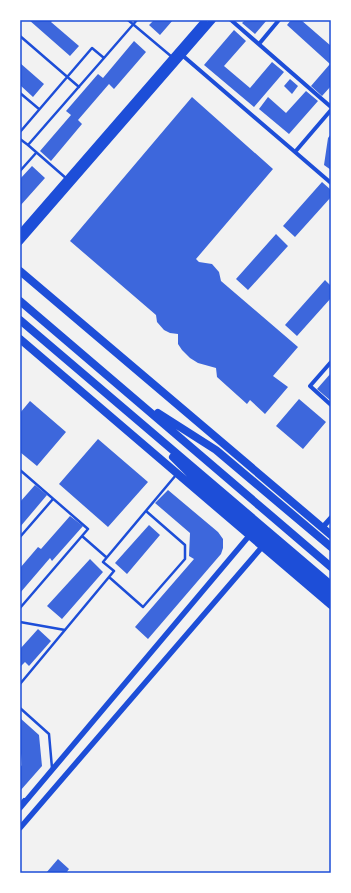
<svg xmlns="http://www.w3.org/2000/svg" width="351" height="893" font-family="'Times New Roman',serif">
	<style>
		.building { fill: #3d67dc }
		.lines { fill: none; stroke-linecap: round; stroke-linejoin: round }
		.service { stroke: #1d4ed8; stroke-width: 2.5 }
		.minor { stroke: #1d4ed8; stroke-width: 4 }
		.tertiary { stroke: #1d4ed8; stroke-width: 5.5 }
		.secondary { stroke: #1d4ed8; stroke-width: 6 }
		.trunk { stroke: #1d4ed8; stroke-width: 8 }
		.neatline { fill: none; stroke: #1d4ed8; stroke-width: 1.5 }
	</style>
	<rect width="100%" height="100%" fill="#f2f2f2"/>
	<path class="building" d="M29 20H53L51 22 79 46 70 56Z
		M154 20H173L160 35 149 25Z
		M245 20H267L255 34 242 23Z
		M291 20H301L331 46V86L322 96 311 86 330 64 287 25Z
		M234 30 246 41 224 66 250 88 272 62 284 72 254 107 204 65Z
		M134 41 146 52 114 89 109 84 78 120 82 124 51 161 40 151 71 115 66 111 98 74 103 78Z
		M20 63 44 84 33 97 20 85Z
		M290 79 298 86 292 94 284 86Z
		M306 91 318 101 289 134 259 109 268 97 286 113Z
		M192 97 273 169 196 259 199 262 212 264 219 272 221 281 298 347 273 376 288 387 265 414 250 400 247 404 217 377 216 368 198 363 190 358 182 350 178 344V334L170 333 164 330 157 322 156 315 70 241Z
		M331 134V170L324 165 328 138Z
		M32 166 45 178 20 206V179Z
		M322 182 331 190V197L295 237 283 226Z
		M276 234 288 246 248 290 236 279Z
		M325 280 331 286V298L297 336 285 325Z
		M331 373V401L317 389Z
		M299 399 326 422 303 449 276 426Z
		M30 401 66 432 37 466 20 452V413Z
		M98 439 148 482 108 527 59 484Z
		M35 485 47 495 20 527V502Z
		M168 490 218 532 223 539V548L221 554 148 639 135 627 194 559 189 556 190 533 155 503Z
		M70 516 83 526 52 561 50 558 20 593V568L38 547 41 549Z
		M149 525 160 535 127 574 115 563Z
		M90 559 103 572 62 619 47 606Z
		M38 629 51 641 29 666 25 662 20 667V649Z
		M20 718 39 735 42 766 20 791V768L22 765 20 741Z
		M58 859 69 869 66 873H46Z"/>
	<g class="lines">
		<path class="service" d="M128 20 172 57
			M20 36 79 87
			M20 93 39 109
			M20 132 92 48 104 58 137 20
			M20 139 28 145
			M20 171 36 153
			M67 179 28 145 104 58
			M20 470 88 529 20 608
			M82 536 106 557
			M20 537 53 499
			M109 577 143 607 185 559V545L146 511
			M20 622 65 630
			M20 684 114 571 103 562 176 475
			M20 708 49 734 52 768
			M20 804 24 799"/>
		<path class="minor" d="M231 20 331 107
			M259 44 279 20
			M182 55 295 152 331 110
			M295 152 331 183
			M331 362 310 386 331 405"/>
		<path class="tertiary" d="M322 528 331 518
			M20 808 249 536
			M20 828 262 547"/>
		<path class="secondary" d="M20 233 205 20
			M20 242 213 20"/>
		<path class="trunk" d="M20 271 331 535
			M20 301 331 567
			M20 320 331 585
			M20 339 331 605
			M158 413 216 450 331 547
			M173 457 197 481 331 595"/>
	</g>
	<rect width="351" height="893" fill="none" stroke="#ffffff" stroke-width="42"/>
	<rect x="21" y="21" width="309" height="851" class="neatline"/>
</svg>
